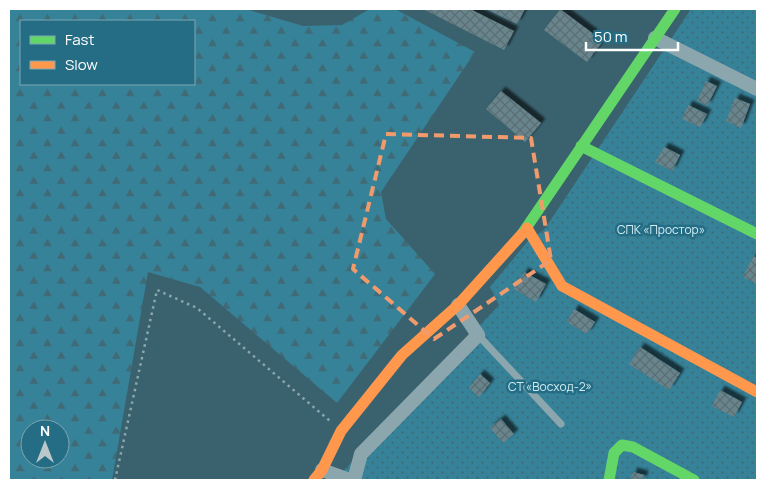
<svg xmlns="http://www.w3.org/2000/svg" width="766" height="489" font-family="Manrope,sans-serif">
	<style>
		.forest { fill: url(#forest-firs); fill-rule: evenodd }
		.park { fill: url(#park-dots) }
		.building { fill: url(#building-cross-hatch); filter: url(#shadow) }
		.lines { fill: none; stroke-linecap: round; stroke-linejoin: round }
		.path { stroke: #8ca6ae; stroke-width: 2.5; stroke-dasharray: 2.5 4; stroke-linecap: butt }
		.lane { stroke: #8ca6ae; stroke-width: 7 }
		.street { stroke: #8ca6ae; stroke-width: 14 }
		.fast { stroke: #63d668; stroke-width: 11 }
		.slow { stroke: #ff974d; stroke-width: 11 }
		.marked { fill: none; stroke: #f19b6d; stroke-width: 4; stroke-dasharray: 10 6; stroke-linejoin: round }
		.labels { text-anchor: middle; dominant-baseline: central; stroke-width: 5; stroke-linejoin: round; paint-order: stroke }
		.park-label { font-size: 12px; fill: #d1eef6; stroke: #246d84 }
	</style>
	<defs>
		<pattern id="forest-firs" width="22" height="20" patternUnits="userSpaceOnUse" patternTransform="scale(1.25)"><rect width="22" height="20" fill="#368299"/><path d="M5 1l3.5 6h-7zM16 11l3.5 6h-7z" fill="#406a76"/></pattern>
		<pattern id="park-dots" width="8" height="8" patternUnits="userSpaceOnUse" patternTransform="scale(1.25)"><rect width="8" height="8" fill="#368299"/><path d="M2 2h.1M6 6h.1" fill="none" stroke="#406a76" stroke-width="1.8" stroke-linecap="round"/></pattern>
		<pattern id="building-cross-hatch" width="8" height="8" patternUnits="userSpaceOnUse" patternTransform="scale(1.25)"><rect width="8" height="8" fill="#68858d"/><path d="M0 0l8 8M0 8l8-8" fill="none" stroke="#5d6e73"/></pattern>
		<filter id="shadow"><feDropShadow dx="4.5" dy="-4.5" stdDeviation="1" flood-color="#0009"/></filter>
	</defs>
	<rect width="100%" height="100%" fill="#3a626e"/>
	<path class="forest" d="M9 9H246L303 26 342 25 370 9H395L475 52 381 192 386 219 435 274 337 403 200 287 148 272 112 480H9ZM21 21H194V84H21ZM30 429H60V459H30Z"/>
	<path class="park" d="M691 9H757V480H335L499 305 490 287 528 241 544 230Z"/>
	<path class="building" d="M423 9H470L514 31 504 50Z
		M486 9H525L517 24Z
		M560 9 603 41 587 62 544 30Z
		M706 81 717 86 707 106 697 101Z
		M501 91 541 123 525 142 486 109Z
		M735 98 750 104 741 128 726 121Z
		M688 105 707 114 700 127 682 119Z
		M664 147 680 155 672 171 655 162Z
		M753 256 757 258V284L743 277Z
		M524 272 546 284 536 302 514 289Z
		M574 309 595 322 587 334 567 322Z
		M640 347 680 373 669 390 629 364Z
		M480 374 490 383 479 397 469 388Z
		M720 390 742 402 734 417 712 406Z
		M501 419 514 434 503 443 490 428Z
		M633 472 644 475 643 480H630Z"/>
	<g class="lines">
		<path class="path" d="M115 480 157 290 197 308 330 421"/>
		<path class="lane" d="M478 335 561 424"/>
		<path class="street" d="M655 38 757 89
			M322 470 350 480
			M354 480 361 454 478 335 458 305"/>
		<path class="fast" d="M581 146 757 234
			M522 234 675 9
			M609 480 614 453 622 445 633 447 694 480"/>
		<path class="slow" d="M527 228 562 286 757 392
			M314 480 322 470 341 431 402 355 458 305 522 234"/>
	</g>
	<path class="marked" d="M386 134 531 138 551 260 434 339 353 269Z"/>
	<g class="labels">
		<g class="park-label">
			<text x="661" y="229">СПК «Простор»</text>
			<text x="550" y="386">СТ «Восход-2»</text>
		</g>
	</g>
	<rect width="766" height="489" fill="none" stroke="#ffffff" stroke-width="20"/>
	<rect x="20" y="20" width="175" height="65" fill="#246d84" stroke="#7ca7b5"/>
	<rect x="30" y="36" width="25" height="8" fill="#63d668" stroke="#7ca7b5"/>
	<text x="65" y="45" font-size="15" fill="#ffffff">Fast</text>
	<rect x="30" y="61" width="25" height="8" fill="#ff974d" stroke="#7ca7b5"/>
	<text x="65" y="70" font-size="15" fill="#ffffff">Slow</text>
	<g transform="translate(45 444)"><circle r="24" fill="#246d84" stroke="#7ca7b5"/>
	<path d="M0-4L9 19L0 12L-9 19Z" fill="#bac8cc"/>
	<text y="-8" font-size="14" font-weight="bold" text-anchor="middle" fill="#ffffff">N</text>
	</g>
	<path d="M586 42v8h92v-8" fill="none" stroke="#ffffff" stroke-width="2.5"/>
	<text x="594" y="42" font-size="15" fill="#ffffff" stroke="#246d84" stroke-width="4" paint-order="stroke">50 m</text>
</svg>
